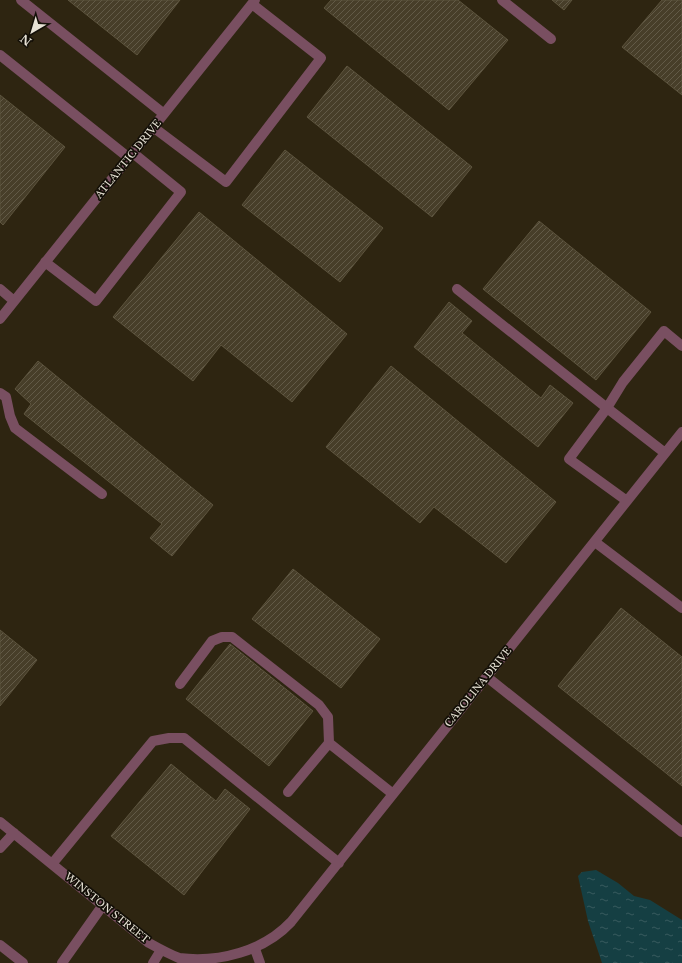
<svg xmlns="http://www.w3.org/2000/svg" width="682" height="963" font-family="'Libre Baskerville',serif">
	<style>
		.water { fill: url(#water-ripples) }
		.building { fill: url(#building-hatch); stroke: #5d543e }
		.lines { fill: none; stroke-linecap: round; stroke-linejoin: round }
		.minor { stroke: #794f61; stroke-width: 10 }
		.labels { text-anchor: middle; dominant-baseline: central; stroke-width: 3.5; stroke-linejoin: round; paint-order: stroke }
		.street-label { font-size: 10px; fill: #e6e1d4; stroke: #130f07 }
	</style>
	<defs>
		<pattern id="water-ripples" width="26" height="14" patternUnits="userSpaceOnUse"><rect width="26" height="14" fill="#153f43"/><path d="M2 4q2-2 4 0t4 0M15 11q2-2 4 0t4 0" fill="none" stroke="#375a5d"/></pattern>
		<pattern id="building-hatch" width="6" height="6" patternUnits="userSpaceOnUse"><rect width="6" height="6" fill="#473e29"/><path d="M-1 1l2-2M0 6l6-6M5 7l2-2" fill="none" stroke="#625a47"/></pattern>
	</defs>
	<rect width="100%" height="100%" fill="#2e2511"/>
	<path class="water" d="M596 870 618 883 634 896 650 900 682 920V963H602L588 921 578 876 582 872Z"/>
	<path class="building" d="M68 0H180L137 55Z
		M331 0H458L508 40 449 110 324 8Z
		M552 0H572L564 10Z
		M662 0H682V95L622 47Z
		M347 66 472 167 432 217 307 117Z
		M0 95 65 147 3 225 0 222Z
		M285 150 383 228 340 282 242 205Z
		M199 212 347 334 292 402 221 345 193 381 113 317Z
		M539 221 651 312 596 380 483 289Z
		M449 302 472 321 462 333 541 398 550 385 573 403 538 447 414 347Z
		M38 361 213 505 172 556 150 538 162 524 24 414 31 404 15 389Z
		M391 366 556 502 506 563 434 507 420 523 326 447Z
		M293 569 380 639 341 688 252 619Z
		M621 608 682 657V786L558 686Z
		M0 630 37 660 0 706Z
		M230 644 313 711 269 766 186 699Z
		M171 764 216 801 225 789 250 809 184 895 111 836Z"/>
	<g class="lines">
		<path class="minor" d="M21 0 164 114
			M502 0 551 39
			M0 55 129 158
			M153 127 226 182 321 58 252 4
			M45 262 96 301 181 192 133 153
			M0 289 14 301
			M457 289 607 408 623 382 664 331 682 346
			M0 319 255 0
			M0 393 6 397 10 416 15 428 102 494
			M627 501 569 459 607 408 665 453
			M595 542 682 608
			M487 677 682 832
			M180 684 212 641 222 637H232L319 705 328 717 329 743
			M288 792 329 743 393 794
			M0 822 149 943C158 948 169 954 179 958 219 963 264 951 291 922L682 432
			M0 848 14 833
			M52 864 153 741 169 738H184L339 863
			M0 945 23 963
			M255 949 260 963
			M62 963 103 905
			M153 963 161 950"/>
	</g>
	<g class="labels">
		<g class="street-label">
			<text transform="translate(128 159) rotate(-51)">ATLANTIC DRIVE</text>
			<text transform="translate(478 687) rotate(-51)">CAROLINA DRIVE</text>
			<text transform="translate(107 908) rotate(39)">WINSTON STREET</text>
		</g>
	</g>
	<g transform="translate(32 32) rotate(218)" stroke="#130f07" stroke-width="3" paint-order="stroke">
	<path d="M0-3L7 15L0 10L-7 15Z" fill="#e6e1d4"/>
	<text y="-6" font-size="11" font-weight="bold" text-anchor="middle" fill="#e6e1d4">N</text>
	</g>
</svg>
